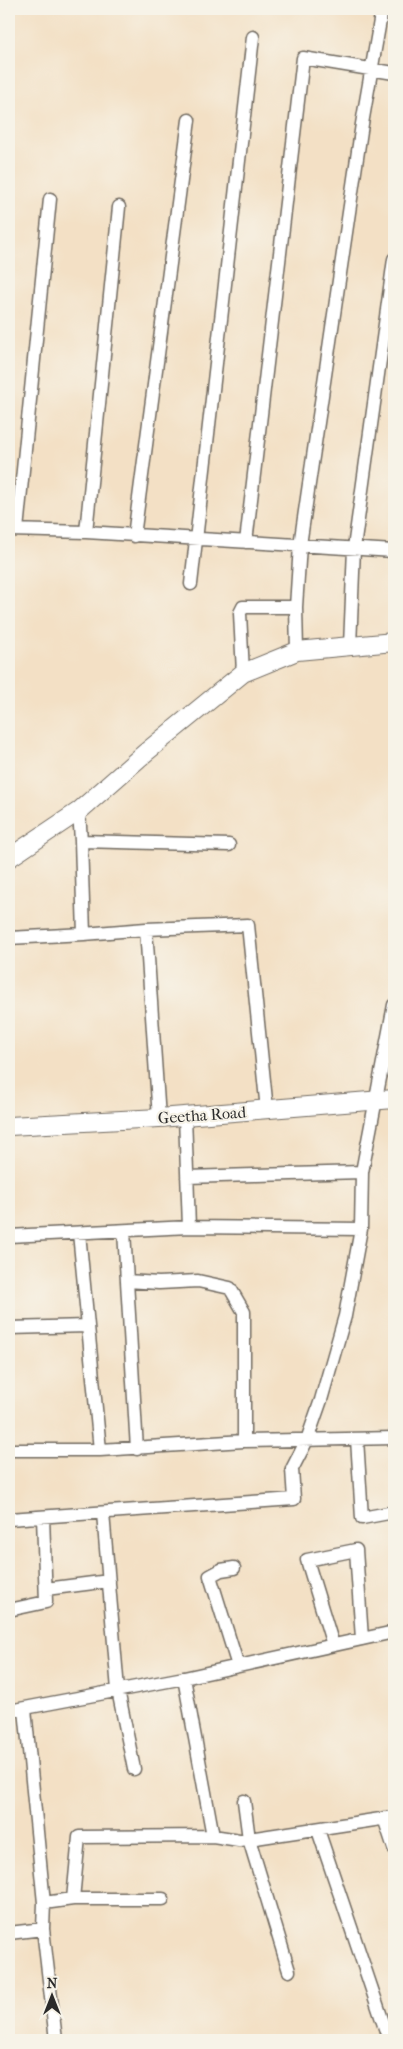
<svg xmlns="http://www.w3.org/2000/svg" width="403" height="2049" font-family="'IM FELL French Canon',serif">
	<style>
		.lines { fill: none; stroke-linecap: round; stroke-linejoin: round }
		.street-casing { stroke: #716a61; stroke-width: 15 }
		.secondary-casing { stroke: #716a61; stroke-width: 20 }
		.street { stroke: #fff; stroke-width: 12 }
		.secondary { stroke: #fff; stroke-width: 18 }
		.labels { text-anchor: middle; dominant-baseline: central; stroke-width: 4.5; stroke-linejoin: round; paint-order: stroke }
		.street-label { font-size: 16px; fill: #2b2b2b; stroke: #f7f3e8 }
	</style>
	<rect width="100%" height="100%" fill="#f7f3e8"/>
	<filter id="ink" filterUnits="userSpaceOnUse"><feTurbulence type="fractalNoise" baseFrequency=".02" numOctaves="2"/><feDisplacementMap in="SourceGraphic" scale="10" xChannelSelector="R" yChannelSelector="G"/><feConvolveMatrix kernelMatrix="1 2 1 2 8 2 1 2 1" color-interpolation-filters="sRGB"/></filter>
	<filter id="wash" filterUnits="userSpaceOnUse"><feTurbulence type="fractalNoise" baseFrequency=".0096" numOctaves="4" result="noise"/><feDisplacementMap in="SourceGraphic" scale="20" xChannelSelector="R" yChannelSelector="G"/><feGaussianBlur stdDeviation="1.12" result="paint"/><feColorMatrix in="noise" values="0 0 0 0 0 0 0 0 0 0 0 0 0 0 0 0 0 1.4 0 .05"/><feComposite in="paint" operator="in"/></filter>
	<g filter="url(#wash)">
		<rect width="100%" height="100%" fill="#f3e0c5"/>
	</g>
	<g filter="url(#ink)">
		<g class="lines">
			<g class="street-casing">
				<path id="street" d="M9 530 86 532 394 551
					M17 530 50 199
					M86 532 119 207
					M134 536 189 120
					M246 542 303 58 394 73
					M191 584 253 37
					M350 646 354 548 394 259
					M297 651 296 607 300 545 362 124 382 9
					M243 673 240 613 243 607H296
					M79 811 81 841 229 845
					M146 929 159 1118
					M84 934 146 929 248 925 267 1110
					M9 938 84 934 81 841
					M185 1116 189 1227
					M187 1177 362 1172
					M124 1231 137 1449
					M79 1233 100 1450
					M9 1236 189 1227 361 1229
					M127 1281 159 1283 198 1281 230 1288 244 1312V1441
					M9 1328 88 1326
					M357 1439 362 1518 394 1512
					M9 1450H100L244 1441 394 1438
					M103 1513 118 1690 134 1769
					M9 1519 294 1499 292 1469 307 1440 321 1400 345 1316 361 1229 362 1172 394 1005
					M234 1568 221 1570 210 1576 238 1666
					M46 1589 109 1581
					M9 1610 46 1602 43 1517
					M333 1645 307 1560 356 1550 362 1639
					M25 1709 44 1903 43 1929 56 2040
					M9 1711 184 1678 394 1632
					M244 1801 249 1839 289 1971
					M384 1818 394 1848
					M318 1830 389 2040
					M213 1836 239 1840 249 1839 394 1817
					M73 1899H163
					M44 1903 73 1899 79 1837 213 1836 184 1678
					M9 1933 43 1929"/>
			</g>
			<g class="secondary-casing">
				<path id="secondary" d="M9 858 79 811 145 753 243 673 297 651 394 642
					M9 1126 159 1118 394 1099"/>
			</g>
			<use href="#street" class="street"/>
			<use href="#secondary" class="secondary"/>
		</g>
	</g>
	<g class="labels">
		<g class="street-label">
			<text transform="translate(202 1115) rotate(-4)">Geetha Road</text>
		</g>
	</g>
	<rect width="403" height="2049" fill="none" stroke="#f7f3e8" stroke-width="30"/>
	<g transform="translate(52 1996)" stroke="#f7f3e8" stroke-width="4" paint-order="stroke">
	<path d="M0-4L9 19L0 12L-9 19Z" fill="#2b2b2b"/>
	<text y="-8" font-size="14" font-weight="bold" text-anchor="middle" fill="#2b2b2b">N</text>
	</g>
</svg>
